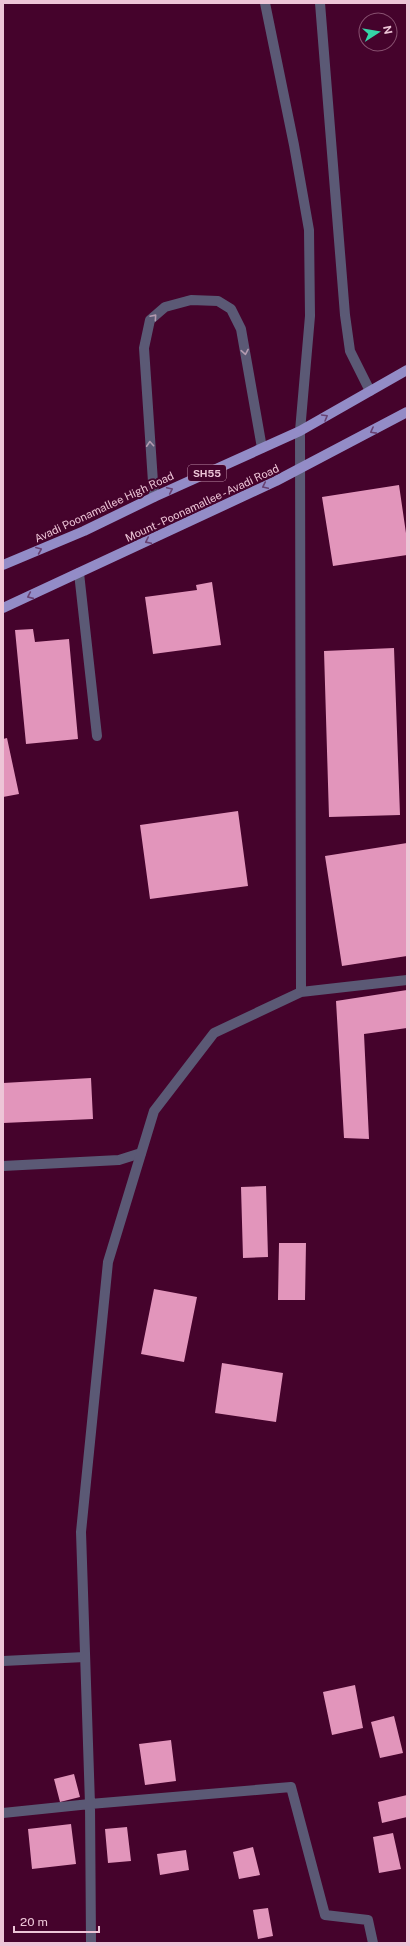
<svg xmlns="http://www.w3.org/2000/svg" width="410" height="1946" font-family="'Public Sans',sans-serif">
	<style>
		.building { fill: #e295bb }
		.lines { fill: none; stroke-linecap: round; stroke-linejoin: round }
		.service { stroke: #5b5975; stroke-width: 10 }
		.minor { stroke: #5b5975; stroke-width: 10 }
		.primary { stroke: #938cc7; stroke-width: 10 }
		.oneway { stroke: #b39ab0 }
		.oneway2 { stroke: #684172 }
		.labels { text-anchor: middle; dominant-baseline: central; stroke-width: 4; stroke-linejoin: round; paint-order: stroke }
		.shield { fill: #45032c; stroke: #bb8ba4; stroke-width: 1 }
		.shield-label { font-size: 10px; font-weight: bold; fill: #edc5d7 }
		.street-label { font-size: 11px; fill: #edc5d7; stroke: #45032c }
	</style>
	<rect width="100%" height="100%" fill="#45032c"/>
	<path class="building" d="M399 485 407 540V555L333 566 322 497Z
		M212 582 221 645 153 654 145 597 197 590 196 585Z
		M33 629 35 642 69 639 78 739 26 744 15 630Z
		M394 648 400 815 329 817 324 651Z
		M7 738 19 794 3 797V739Z
		M238 811 248 886 150 899 140 825Z
		M407 843V956L342 966 325 856Z
		M407 990V1028L364 1034 369 1139 344 1138 336 1001Z
		M91 1078 93 1119 3 1123V1083Z
		M266 1186 268 1257 243 1258 241 1187Z
		M279 1243H306L305 1300H278Z
		M154 1289 197 1297 184 1362 141 1354Z
		M222 1363 283 1373 276 1422 215 1413Z
		M355 1685 363 1728 332 1735 323 1692Z
		M394 1716 403 1753 380 1758 371 1722Z
		M171 1740 176 1781 145 1785 139 1744Z
		M74 1774 80 1797 60 1802 54 1779Z
		M407 1795V1817L382 1823 378 1802Z
		M71 1824 76 1864 32 1869 28 1829Z
		M127 1827 131 1861 108 1863 105 1829Z
		M393 1833 401 1869 379 1873 373 1837Z
		M253 1847 260 1875 239 1879 233 1852Z
		M186 1850 189 1870 160 1875 157 1854Z
		M268 1908 273 1936 258 1939 253 1910Z"/>
	<g class="lines">
		<path class="service" d="M265 3 294 145 309 230 310 316 300 431
			M320 3 345 315 350 351 370 391
			M154 497 144 348 150 320 165 307 191 300 218 301 231 309 241 329 262 448
			M3 1166 119 1160 141 1153
			M3 1661 85 1657"/>
		<path class="minor" d="M300 431 301 992
			M79 573 97 736
			M3 1813 90 1804 81 1532 108 1262 154 1111 214 1033 301 992 407 980
			M91 1943 90 1804 291 1787 325 1915 368 1920 373 1943"/>
		<path class="primary" d="M3 565 84 531 154 497 300 431 407 370
			M3 608 276 481 407 412"/>
	</g>
	<defs><path id="oneway-chevron" d="M-2-3.5L2.5 0L-2 3.5" fill="none" stroke-width="1.6" stroke-linecap="round" stroke-linejoin="round"/></defs>
	<g class="oneway">
		<use href="#oneway-chevron" transform="translate(154 317) rotate(-49)"/>
		<use href="#oneway-chevron" transform="translate(245 352) rotate(80)"/>
		<use href="#oneway-chevron" transform="translate(150 444) rotate(-94)"/>
	</g>
	<g class="oneway2">
		<use href="#oneway-chevron" transform="translate(325 417) rotate(-30)"/>
		<use href="#oneway-chevron" transform="translate(373 431) rotate(152)"/>
		<use href="#oneway-chevron" transform="translate(265 486) rotate(155)"/>
		<use href="#oneway-chevron" transform="translate(170 490) rotate(-25)"/>
		<use href="#oneway-chevron" transform="translate(148 541) rotate(154)"/>
		<use href="#oneway-chevron" transform="translate(39 550) rotate(-23)"/>
		<use href="#oneway-chevron" transform="translate(30 596) rotate(156)"/>
	</g>
	<g class="labels">
		<rect class="shield" x="188" y="465" width="38" height="16" rx="3"/>
		<g class="shield-label">
			<text x="207" y="473">SH55</text>
		</g>
		<g class="street-label">
			<text transform="translate(202 503) rotate(-25)">Mount - Poonamallee - Avadi Road</text>
			<text transform="translate(104 507) rotate(-25)">Avadi Poonamallee High Road</text>
		</g>
	</g>
	<rect width="410" height="1946" fill="none" stroke="#edc5d7" stroke-width="8"/>
	<g transform="translate(378 32) rotate(78)"><circle r="19" fill="#45032c" stroke="#885170"/>
	<path d="M0-3L7 15L0 10L-7 15Z" fill="#35d4a7"/>
	<text y="-6" font-size="11" font-weight="bold" text-anchor="middle" fill="#edc5d7">N</text>
	</g>
	<path d="M14 1926v6h85v-6" fill="none" stroke="#edc5d7" stroke-width="2"/>
	<text x="20" y="1926" font-size="12" fill="#edc5d7" stroke="#45032c" stroke-width="3" paint-order="stroke">20 m</text>
</svg>
